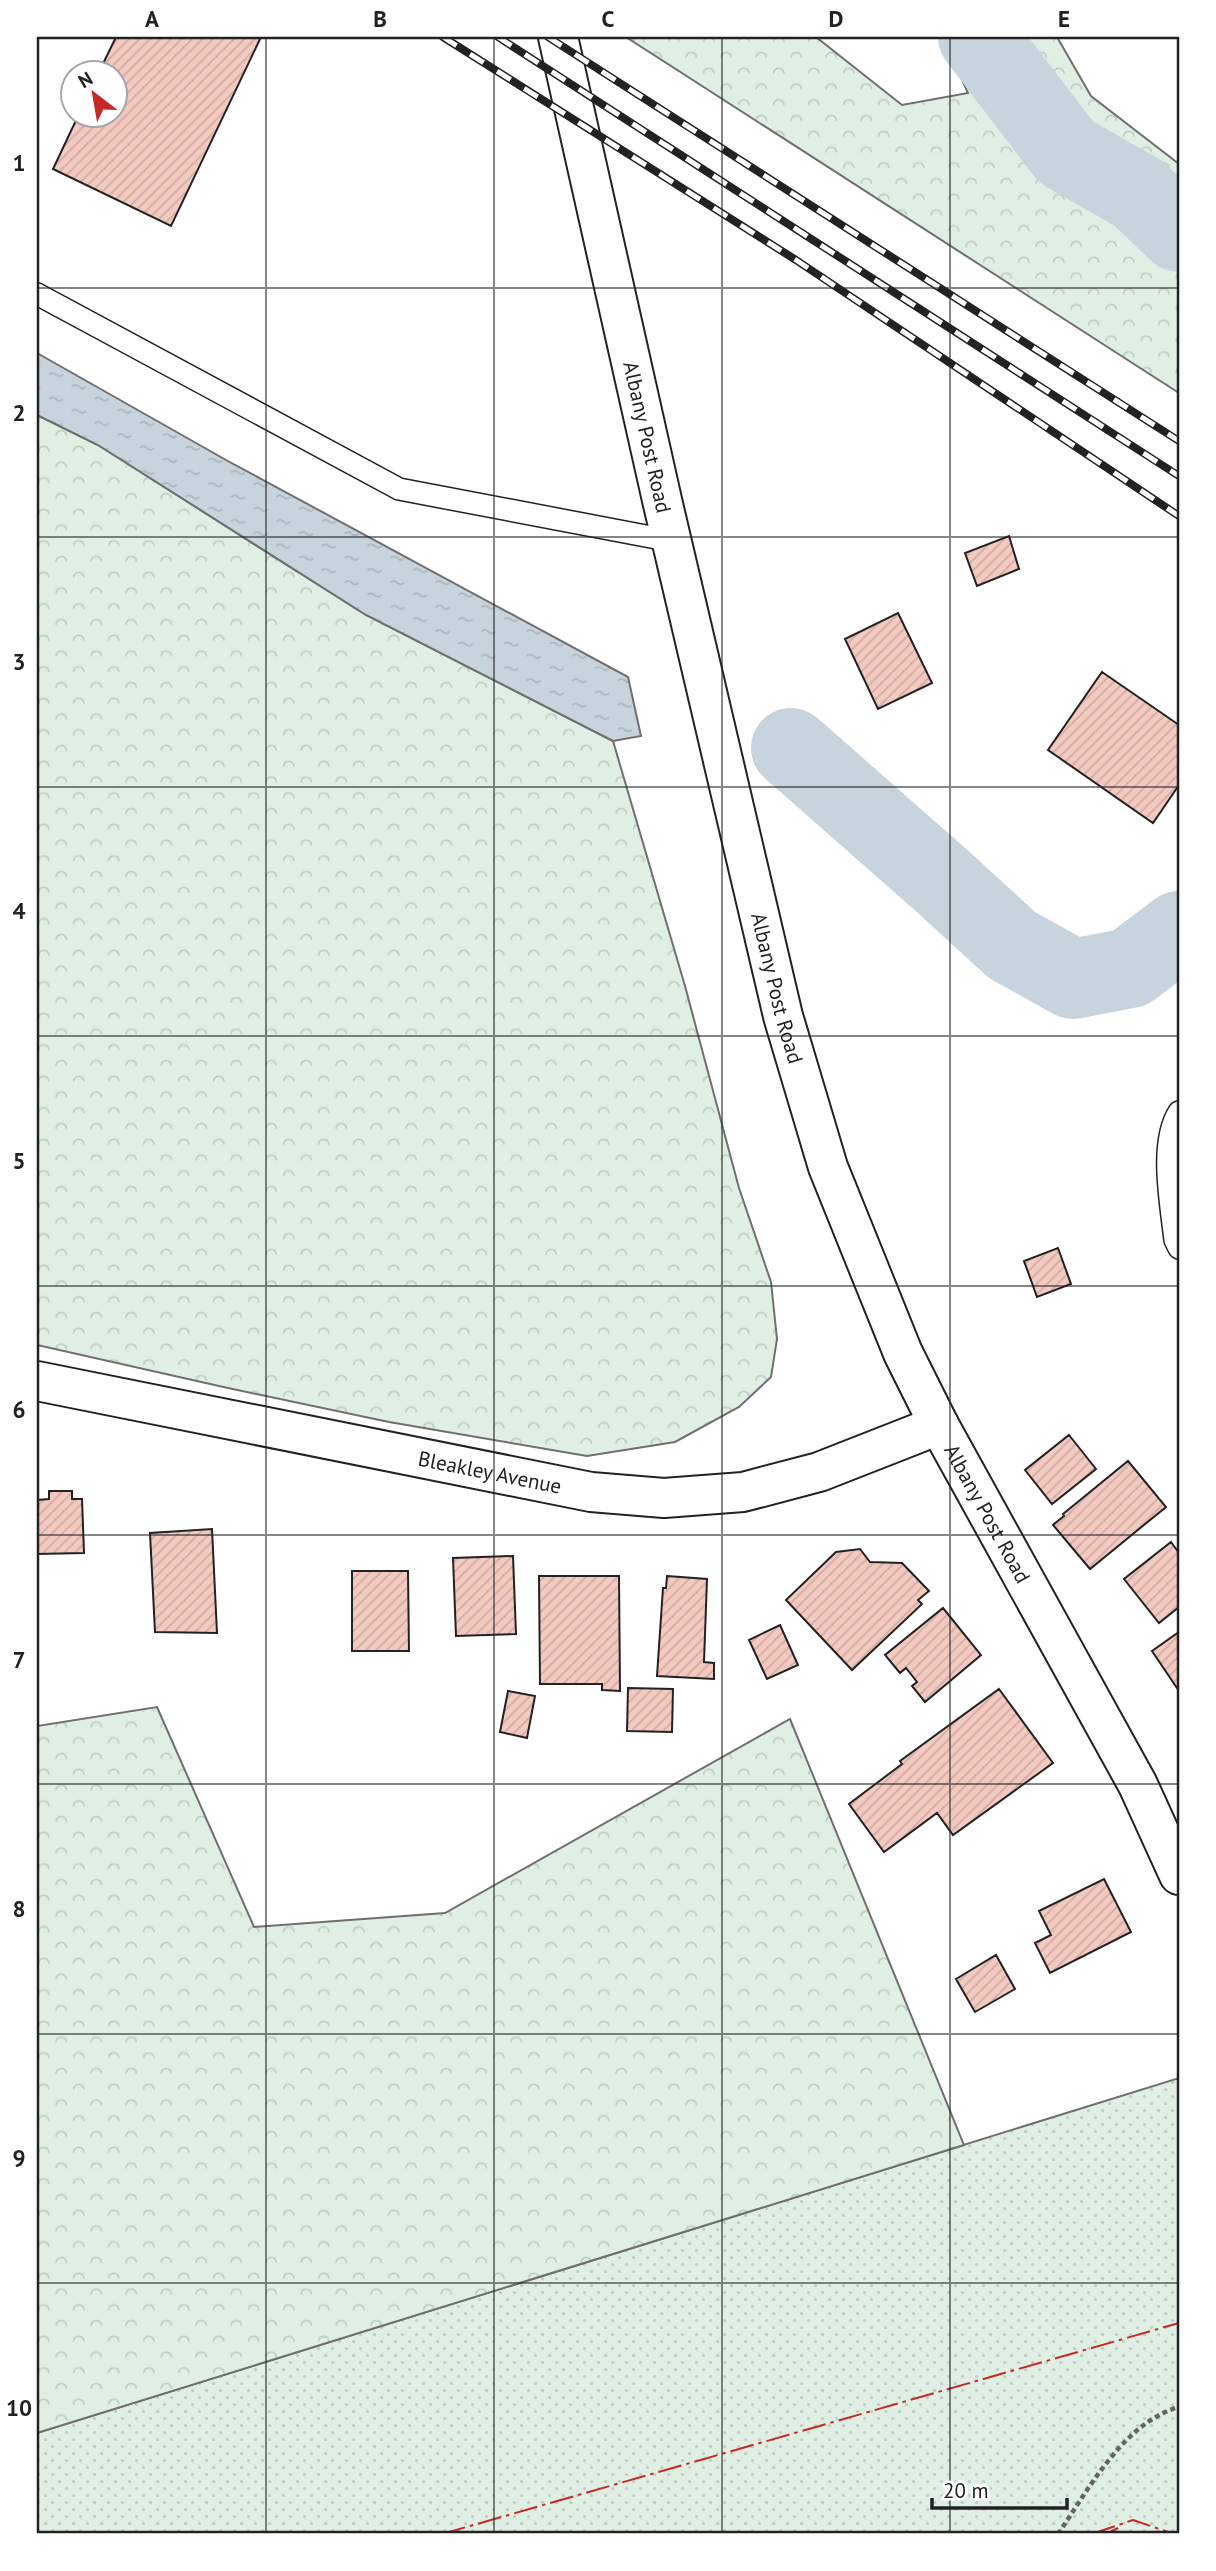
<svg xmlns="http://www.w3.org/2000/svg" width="1216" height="2571" font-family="'PT Sans',sans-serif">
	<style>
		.green { fill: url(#green-dots); stroke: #6f6f6f; stroke-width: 2 }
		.forest { fill: url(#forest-crowns); stroke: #6f6f6f; stroke-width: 2 }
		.water { fill: url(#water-ripples); stroke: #6f6f6f; stroke-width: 2 }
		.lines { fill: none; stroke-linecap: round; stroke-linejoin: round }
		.river { stroke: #c7d3dd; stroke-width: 80 }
		.building { fill: url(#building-hatch); stroke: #222; stroke-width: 2 }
		.service-casing { stroke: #222; stroke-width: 24 }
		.tertiary-casing { stroke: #222; stroke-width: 42 }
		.secondary-casing { stroke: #222; stroke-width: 42 }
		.path { stroke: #646464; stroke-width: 4.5; stroke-dasharray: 5 3.5; stroke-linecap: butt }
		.service { stroke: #fff; stroke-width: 21 }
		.tertiary { stroke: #fff; stroke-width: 38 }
		.secondary { stroke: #fff; stroke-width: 38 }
		.rail-casing { stroke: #222; stroke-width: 8 }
		.rail { stroke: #fff; stroke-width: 5; stroke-dasharray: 16; stroke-linecap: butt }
		.power { stroke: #c62828; stroke-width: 2; stroke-dasharray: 24 5 3.5 5; stroke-linecap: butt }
		.grid { fill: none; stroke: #222; stroke-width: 2; stroke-opacity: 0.55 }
		.labels { text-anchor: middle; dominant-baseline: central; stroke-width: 5; stroke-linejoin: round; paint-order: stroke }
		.street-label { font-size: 21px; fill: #222; stroke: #fff }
		.neatline { fill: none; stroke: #222; stroke-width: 2.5 }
		.grid-label { font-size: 23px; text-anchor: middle; font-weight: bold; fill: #222 }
	</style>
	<defs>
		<pattern id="green-dots" width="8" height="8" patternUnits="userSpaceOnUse" patternTransform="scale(1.75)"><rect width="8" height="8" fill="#e0efe3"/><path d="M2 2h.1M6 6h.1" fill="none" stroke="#c0cdc2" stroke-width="1.8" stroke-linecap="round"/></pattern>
		<pattern id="forest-crowns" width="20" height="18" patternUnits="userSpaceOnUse" patternTransform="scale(1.75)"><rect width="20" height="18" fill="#e0efe3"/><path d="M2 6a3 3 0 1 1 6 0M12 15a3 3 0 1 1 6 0" fill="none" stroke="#c0cdc2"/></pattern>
		<pattern id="water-ripples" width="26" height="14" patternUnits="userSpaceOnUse" patternTransform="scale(1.75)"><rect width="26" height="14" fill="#c7d3dd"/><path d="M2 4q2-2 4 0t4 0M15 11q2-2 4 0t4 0" fill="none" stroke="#abb5bd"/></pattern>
		<pattern id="building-hatch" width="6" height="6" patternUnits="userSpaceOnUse" patternTransform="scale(1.75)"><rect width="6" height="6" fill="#f3c9c0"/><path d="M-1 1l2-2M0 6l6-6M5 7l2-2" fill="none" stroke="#d0aca5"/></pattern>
	</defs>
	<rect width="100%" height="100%" fill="#fff"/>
	<path class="green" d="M1179 2078V2534H37V2433Z"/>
	<path class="forest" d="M626 37H816L902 105 968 93 942 37H1057L1091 96 1179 164V393Z
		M37 415 98 445 366 615 613 741 685 986 739 1188 771 1282 777 1339 771 1377 739 1407 675 1442 587 1456 389 1422 228 1388 37 1345Z
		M157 1707 254 1927 445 1913 790 1719 964 2145 37 2433V1726Z"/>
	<path class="water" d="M37 353 226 460 628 677 641 736 613 741 366 615 98 445 37 415Z"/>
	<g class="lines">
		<path class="river" d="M978 37 1066 152 1138 193 1179 232
			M791 748 941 880 1012 945 1073 979 1130 968 1179 931"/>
	</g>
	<path class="building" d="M116 37H261L171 226 53 169 78 116H116V74H98Z
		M1009 536 1019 569 977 586 965 553Z
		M898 613 932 683 878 709 845 639Z
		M1102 672 1179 725V785L1153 823 1048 750Z
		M1058 1248 1071 1284 1037 1297 1024 1261Z
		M1069 1435 1096 1469 1052 1504 1025 1470Z
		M1128 1461 1166 1507 1090 1569 1053 1525 1064 1516 1063 1514Z
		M49 1491H72V1499H82L84 1553 37 1554V1500L49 1499Z
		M212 1529 217 1633 155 1632 150 1533Z
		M1171 1542 1179 1553V1607L1159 1623 1124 1579Z
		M860 1549 870 1562 902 1563 929 1591 918 1600 922 1604 852 1670 786 1600 836 1552Z
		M513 1556 516 1634 456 1636 453 1558Z
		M352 1571H408L409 1651H352Z
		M539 1576H619L620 1691 602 1690V1684H540Z
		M667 1576 707 1579 704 1662 714 1663V1679L657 1676 663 1588H666Z
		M943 1608 981 1655 925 1702 912 1686 917 1682 906 1668 900 1673 885 1655Z
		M780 1625 798 1665 767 1679 749 1640Z
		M1179 1632V1691L1152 1651Z
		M628 1688 673 1689 672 1732 627 1731Z
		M999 1689 1053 1763 953 1835 937 1813 884 1852 849 1804 902 1764 900 1761Z
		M508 1691 535 1696 527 1738 500 1732Z
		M1104 1879 1131 1932 1050 1973 1035 1943 1051 1935 1039 1911Z
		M996 1955 1015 1989 975 2012 956 1979Z"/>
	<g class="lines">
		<g class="service-casing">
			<path id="service" d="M37 294 399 489 672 541
				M1179 1112C1159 1143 1171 1204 1175 1240L1179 1248"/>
		</g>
		<g class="tertiary-casing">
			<g id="tertiary">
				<path id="s1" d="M37 1381 591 1492 664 1498 743 1492 819 1472 939 1425"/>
			</g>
		</g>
		<g class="secondary-casing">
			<g id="secondary">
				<path id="s2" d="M558 37 662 500 783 1016 828 1167 903 1353 939 1425 1138 1785 1179 1875"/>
			</g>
		</g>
		<path class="path" d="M1058 2534C1089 2489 1123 2423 1179 2407"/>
		<use href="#service" class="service"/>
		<use href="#tertiary" class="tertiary"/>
		<use href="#secondary" class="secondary"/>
		<g class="rail-casing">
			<path id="rail" d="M443 37 796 260 1179 516
				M498 37 1179 476
				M548 37 1179 441"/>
		</g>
		<use href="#rail" class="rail"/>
		<path class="power" d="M442 2534 1179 2323
			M1092 2534 1133 2520 1174 2534
			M1106 2534 1118 2528"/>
	</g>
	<path class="grid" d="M266 37V2534M494 37V2534M722 37V2534M950 37V2534M37 288H1179M37 537H1179M37 787H1179M37 1036H1179M37 1286H1179M37 1535H1179M37 1784H1179M37 2034H1179M37 2283H1179"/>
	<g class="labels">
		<g class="street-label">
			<text stroke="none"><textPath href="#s2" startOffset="410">Albany Post Road</textPath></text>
			<text stroke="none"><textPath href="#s2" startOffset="976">Albany Post Road</textPath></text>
			<text stroke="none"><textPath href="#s1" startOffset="462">Bleakley Avenue</textPath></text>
			<text stroke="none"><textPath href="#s2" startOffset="1544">Albany Post Road</textPath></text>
		</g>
	</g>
	<rect width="1216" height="2571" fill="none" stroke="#ffffff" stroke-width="77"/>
	<g transform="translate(94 94) rotate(329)"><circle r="33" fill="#ffffff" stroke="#a7a7a7" stroke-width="2"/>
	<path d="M0-5L12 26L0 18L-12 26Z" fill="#c62828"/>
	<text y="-10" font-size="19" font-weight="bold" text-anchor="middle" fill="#222222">N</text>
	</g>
	<path d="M932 2498v10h135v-10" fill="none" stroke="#222222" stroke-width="3.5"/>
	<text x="943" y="2498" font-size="21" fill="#222222" stroke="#ffffff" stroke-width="5" paint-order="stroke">20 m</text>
	<rect x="38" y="38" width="1140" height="2494" class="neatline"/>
	<g class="grid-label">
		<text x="152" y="27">A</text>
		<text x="380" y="27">B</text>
		<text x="608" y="27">C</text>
		<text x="836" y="27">D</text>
		<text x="1064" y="27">E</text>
		<text x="19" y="171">1</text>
		<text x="19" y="421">2</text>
		<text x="19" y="670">3</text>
		<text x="19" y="919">4</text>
		<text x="19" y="1169">5</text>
		<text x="19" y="1418">6</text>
		<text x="19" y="1668">7</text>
		<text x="19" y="1917">8</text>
		<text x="19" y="2166">9</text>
		<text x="19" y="2416">10</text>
	</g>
</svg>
